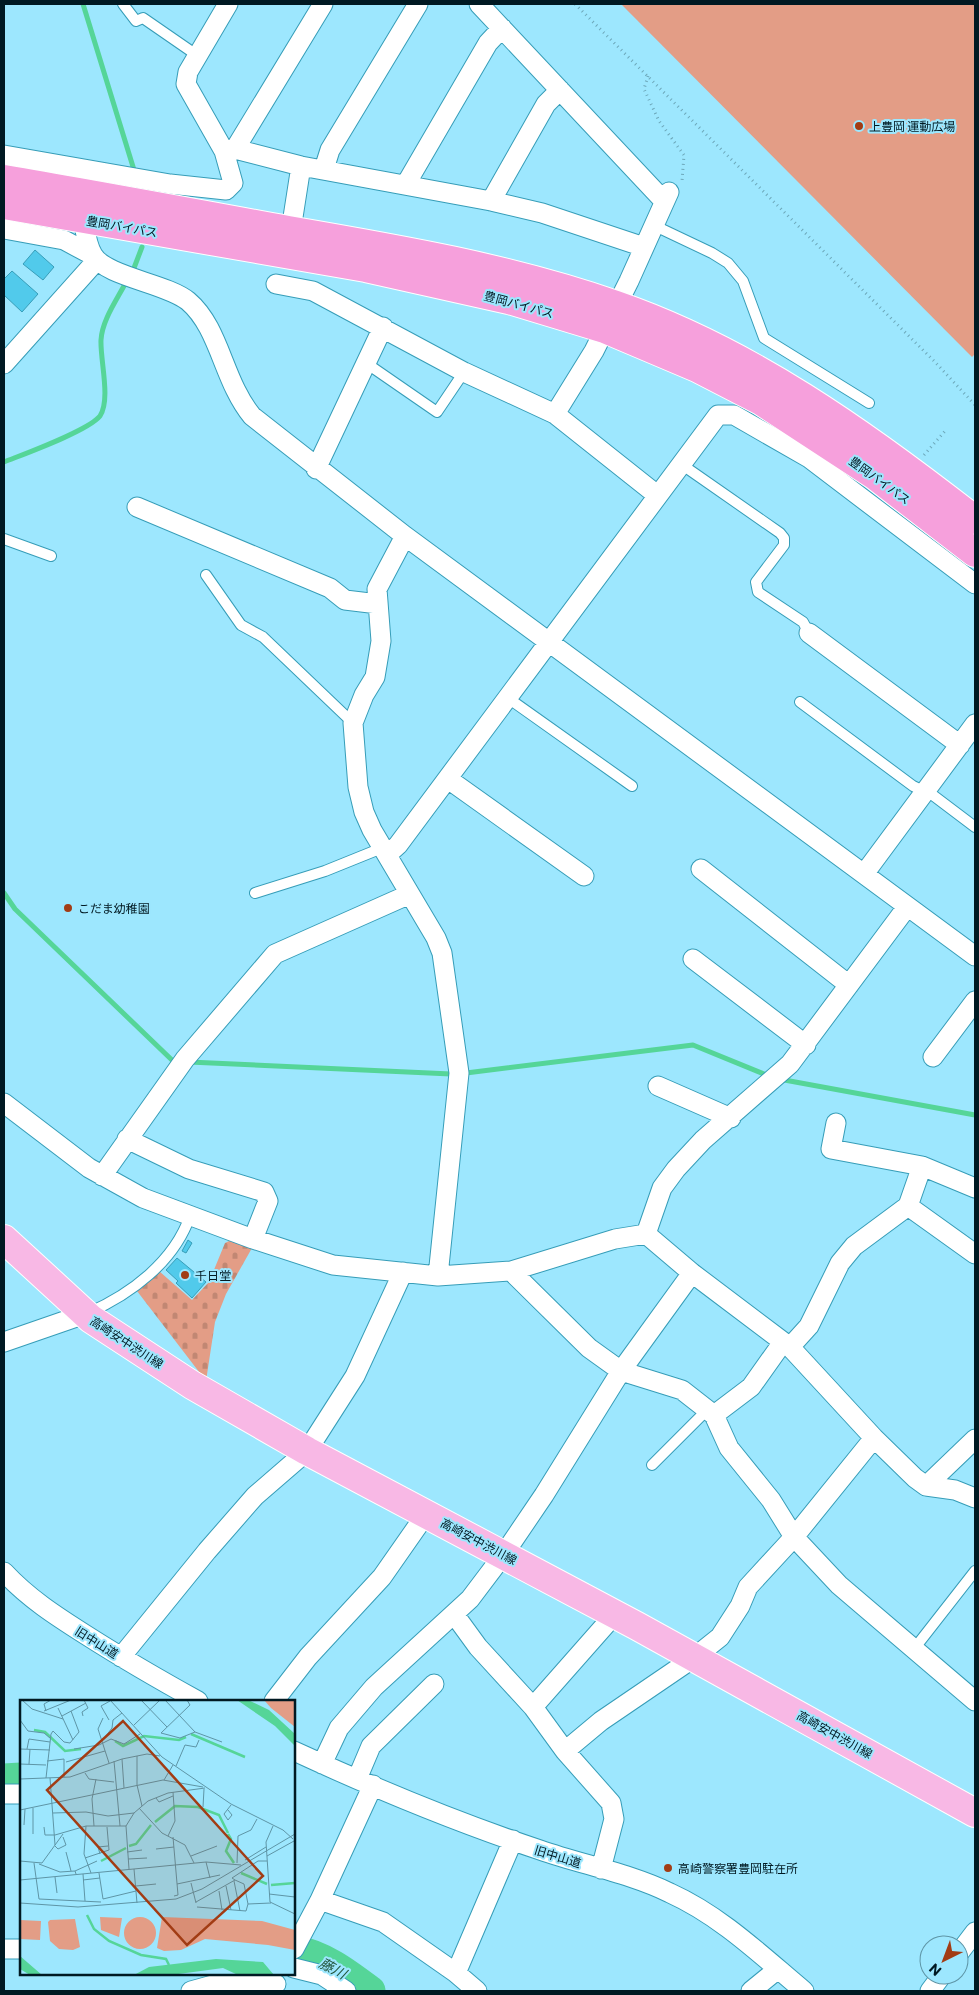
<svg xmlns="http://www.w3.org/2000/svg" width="979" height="1995" font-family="Commissioner,'Noto Sans JP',sans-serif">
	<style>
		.cemetery { fill: url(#cemetery-stones) }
		.park { fill: #e39d86 }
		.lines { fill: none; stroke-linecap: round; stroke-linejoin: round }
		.stream { stroke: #55d598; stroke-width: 5 }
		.river { stroke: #55d598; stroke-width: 31 }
		.building { fill: #51caeb; stroke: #379eb9 }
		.service-casing { stroke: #369db8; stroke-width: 12 }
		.minor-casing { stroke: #369db8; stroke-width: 21 }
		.primary-casing { stroke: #fff; stroke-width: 30 }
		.trunk-casing { stroke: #fff; stroke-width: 30 }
		.path { stroke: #6da8ba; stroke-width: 3; stroke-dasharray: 1 4; stroke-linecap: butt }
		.service { stroke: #fff; stroke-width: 10 }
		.minor { stroke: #fff; stroke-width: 19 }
		.primary { stroke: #f8b8e5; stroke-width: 28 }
		.trunk { stroke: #f6a0dc; stroke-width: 28 }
		.poi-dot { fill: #a23c14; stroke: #9de7fe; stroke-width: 2 }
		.labels { text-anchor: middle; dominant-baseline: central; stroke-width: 4; stroke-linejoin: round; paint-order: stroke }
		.poi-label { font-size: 12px; fill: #001922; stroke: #9de7fe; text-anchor: start }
		.street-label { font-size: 12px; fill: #001922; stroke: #9de7fe }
		.water-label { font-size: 14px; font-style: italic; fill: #22553c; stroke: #9de7fe }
		.inset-river { fill: none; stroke: #55d598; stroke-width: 2.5 }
		.inset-road { fill: none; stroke: #5e95a6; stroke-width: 1 }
		.view { fill: #a23c14; fill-opacity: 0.15; stroke: #a23c14; stroke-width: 2.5 }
		.inset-edge { fill: none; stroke: #001922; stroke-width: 2.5 }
	</style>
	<defs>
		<pattern id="cemetery-stones" width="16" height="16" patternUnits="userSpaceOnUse" patternTransform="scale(1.25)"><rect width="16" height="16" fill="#e39d86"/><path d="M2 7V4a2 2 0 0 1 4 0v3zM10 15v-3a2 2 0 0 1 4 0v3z" fill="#c18773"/></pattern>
	</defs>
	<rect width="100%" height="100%" fill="#9de7fe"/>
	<path class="cemetery" d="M231 1240 252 1248 226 1294 215 1322 206 1381 137 1291 159 1271 192 1300 209 1282 225 1243Z"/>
	<path class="park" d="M621 4H975V354L972 357Z"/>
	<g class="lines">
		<path class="stream" d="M83 4 134 170
			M134 268 142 247
			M4 462C24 454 88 431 100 416 111 399 100 360 101 340 102 321 116 301 125 284
			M4 893 15 909 174 1062H178
			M189 1062 451 1074
			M466 1073 693 1045 769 1076
			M779 1079 975 1115"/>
		<path class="river" d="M4 1779 21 1778
			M294 1950C324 1956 346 1973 370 1991"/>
	</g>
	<path class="building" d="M35 250 54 267 43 280 23 264Z
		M12 271 38 294 22 312 4 295V279Z
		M188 1240 192 1243 186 1253 182 1251Z
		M177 1258 206 1282 192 1298 176 1283 178 1281 166 1270Z"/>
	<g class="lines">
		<g class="service-casing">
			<path id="service" d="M123 4 136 21 143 18 198 56
				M653 225 712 253 728 263 743 281 764 338 869 403
				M366 363 437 412 464 372
				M681 464 780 533 784 538V545L756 582 758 592 803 622 809 633
				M4 539 51 556
				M206 575 241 625 263 637 353 723
				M508 698 632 786
				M800 702 913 786 934 796 975 827
				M255 893 325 871 382 848
				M88 1313C131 1294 174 1262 190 1216
				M652 1465 707 1410
				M914 1649 975 1571"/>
		</g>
		<g class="minor-casing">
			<path id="minor" d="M228 4 188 72 186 84 224 151 235 149 301 166 491 201 542 213 644 247
				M479 4 664 201
				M235 149 323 4
				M4 155 170 184 226 190 233 183 224 151
				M324 169 330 150 418 4
				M406 184 488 43 502 28
				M491 201 546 104 560 90
				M83 219C85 230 87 246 93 255 106 277 166 283 188 301 220 328 223 381 252 416L405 536 975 956
				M4 229 64 240 92 255
				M291 230 301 166
				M276 284 313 291 464 372 555 414 657 495
				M4 364 97 260
				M555 414 594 351 629 281 669 192
				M316 469 383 327
				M137 507 330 588 345 600 378 604
				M405 536 377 589 381 641 375 677 364 695 353 723 358 787 364 812 372 830 436 938 442 953 459 1073 438 1276
				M809 633 960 745
				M448 779 584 876
				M388 854 398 845 718 415H734L809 458 975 584
				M701 869 849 985
				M864 874 975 724
				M693 959 806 1045
				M933 1057 975 1001
				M658 1086 731 1118
				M4 1103 89 1168 143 1198 253 1239 333 1265 438 1276 511 1271 615 1239 646 1234 662 1188 676 1169 703 1140 790 1064 907 907
				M836 1123 831 1149 922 1166
				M127 1139 189 1169 264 1192 268 1201 253 1239
				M102 1176 185 1059 275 954 410 894
				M908 1206 975 1254
				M646 1234 692 1273 790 1347 874 1438 915 1478 926 1486 955 1490 975 1498
				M511 1271 589 1348 621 1371 682 1390 714 1415 729 1448 771 1500 794 1537 839 1585 975 1701
				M4 1342 85 1314
				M790 1347 809 1326 840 1263 854 1246 908 1206 922 1166 975 1188
				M714 1415 751 1387 783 1342
				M926 1486 975 1439
				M4 1572C28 1598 56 1616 86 1635 122 1658 160 1680 198 1701
				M454 1614 478 1647 533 1707 565 1751 611 1803 614 1819 601 1869
				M121 1657 207 1551 255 1496 307 1451 355 1376 403 1272
				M274 1701 308 1657 382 1577 426 1514
				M533 1707 615 1614
				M294 1751C374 1788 456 1822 540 1850 583 1865 629 1873 670 1893 721 1916 762 1956 804 1991
				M565 1751 601 1721 695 1657 720 1637 740 1606 748 1587 794 1537 874 1438
				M322 1764 339 1728 374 1687 470 1599 504 1554 544 1495 621 1371 692 1273
				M357 1779 371 1746 434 1684
				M4 1794H21
				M320 1900 383 1922 456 1973 477 1991
				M4 1949H21
				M294 1949 320 1900 373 1785
				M959 1953 975 1932
				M294 1968 322 1975 346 1991
				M456 1973 513 1840
				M191 1991 220 1983 276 1984
				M751 1991 778 1969
				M930 1991 942 1975"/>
		</g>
		<g class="primary-casing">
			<path id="primary" d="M4 1239 91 1319 192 1385 307 1451 637 1626 975 1813"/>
		</g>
		<g class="trunk-casing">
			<path id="trunk" d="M4 179C99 195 194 213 288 230 399 249 510 268 616 305 749 351 865 434 975 520
				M4 205 366 268 509 300 605 329 697 368 761 401 874 475 975 553"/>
		</g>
		<path class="path" d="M575 4 936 363 975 405
			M648 76 644 89 659 121 684 155 682 181
			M924 455 945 431"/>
		<use href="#service" class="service"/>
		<use href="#minor" class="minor"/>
		<use href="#primary" class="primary"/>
		<use href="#trunk" class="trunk"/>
	</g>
	<g class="poi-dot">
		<circle cx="859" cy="126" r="5"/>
		<circle cx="68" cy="908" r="5"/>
		<circle cx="185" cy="1275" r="5"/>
		<circle cx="668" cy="1868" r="5"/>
	</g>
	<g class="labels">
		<g class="poi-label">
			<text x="869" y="126">上豊岡 運動広場</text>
			<text x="78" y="908">こだま幼稚園</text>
			<text x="195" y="1275">千日堂</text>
			<text x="678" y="1868">高崎警察署豊岡駐在所</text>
		</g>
		<g class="street-label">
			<text transform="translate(122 226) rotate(10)">豊岡バイパス</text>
			<text transform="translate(519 304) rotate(15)">豊岡バイパス</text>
			<text transform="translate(880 480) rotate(36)">豊岡バイパス</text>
			<text transform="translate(127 1342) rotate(33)">高崎安中渋川線</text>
			<text transform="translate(479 1541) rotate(28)">高崎安中渋川線</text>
			<text transform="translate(97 1642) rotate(32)">旧中山道</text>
			<text transform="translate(835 1734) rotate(29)">高崎安中渋川線</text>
			<text transform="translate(558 1856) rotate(17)">旧中山道</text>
		</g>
		<g class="water-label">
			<text transform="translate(333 1968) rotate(28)">藤川</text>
		</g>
	</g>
	<g transform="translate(20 1700)">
		<rect width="275" height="275" fill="#9de7fe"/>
		<path d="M244 0H275V27L251 8ZM104 233a16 16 0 1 1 32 0a16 16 0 1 1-32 0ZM80 217 102 218 99 237 81 230ZM142 217 242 221 275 230V250L248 245 185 239 161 250 144 251 137 248ZM55 219 60 247 53 250 39 249 30 241 28 222 30 220ZM0 220 21 221 20 240 0 239Z" fill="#e39d86"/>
		<path d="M217 0H228L249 10 275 34V46L255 26ZM0 256 22 275H10L0 269ZM196 259 243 262 254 275H218L203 268 151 275H114L129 267Z" fill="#55d598"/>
		<path class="inset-river" d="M14 30 25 32 45 51 61 49M171 34 225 57M95 41 103 46 124 36 159 40 166 37M135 122 155 106 178 107 199 115 208 133M208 134 211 139 206 151 214 163M109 146 116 144 131 125M81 161 106 148M221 173 247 184M251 185 275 183M67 215 74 229 89 241 121 255 146 259 149 265"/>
		<path class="inset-road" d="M2 0 12 9 43 19M90 0 142 57 211 104 263 130 273 139M121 0 147 27M145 0 175 32 202 42M167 0 170 5 141 33 160 38 175 32M38 8 53 40M24 11 51 0M26 11 24 4 31 0M42 16 66 3M63 16 62 12 68 8 64 0M83 18 78 29 89 63M0 20 8 31 24 33 30 38M89 20 81 6 90 1M114 25 140 0M82 41 92 28 93 20 102 13M0 49 30 50M7 49 9 39 30 42M54 49 79 45 91 39 104 44 120 34M117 56V85L122 106M102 59 104 88M27 61 44 59V77M94 61 100 126M46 62 85 51M0 64 26 65M9 64 10 49M156 66 165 45 176 47 179 40M65 73 69 79 94 82M26 78 31 34 33 31 44 42 50 43 59 32 51 11M30 78 35 145M0 79 50 77 102 59 127 54 140 56M144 80 153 65M136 98 139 102 153 96M183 107 184 89M13 108V134M119 108 142 133 165 145 174 163M0 110 143 80 183 87M208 110 212 115 208 120 204 114 211 105M33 113 66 112 88 116 114 113M4 125 5 109M66 126 64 154 71 173M74 126 72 99 76 79M253 126 246 142 250 202 275 214M24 127 25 135H35L66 126H106M148 136 155 121 153 92M153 137 158 195 154 196M35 146 38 149 46 145 43 137M136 149 154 147M46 152 51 171M107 152 122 150M80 154 78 147 88 146M171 156 197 146M247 156 274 141M65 158 89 150 87 127M108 159 127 158M225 160 246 147M0 161 22 163 43 134M186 162 190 178M14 163 19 199 81 202M217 163 218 136 231 130 237 119M19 164 40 172 55 171 56 174M109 169 106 126 114 113 128 101 148 93 185 88M114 169 117 203M55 171 77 161M79 173 83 199 116 191M63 174 65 201M35 177 37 193M0 180 186 162 221 165M63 180 80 178M215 180 212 178 238 161H247M214 181 220 211M171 183 176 203M157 184 200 175M116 186 136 184M206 186 211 210M199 191 202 210M249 194 275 197M176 202 215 180 224 184 228 204 226 211 177 207M0 203 58 207 156 199 182 189 275 134M228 204 251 203"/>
		<path class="view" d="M103 21 243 176 167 245 27 90Z"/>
		<rect width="275" height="275" class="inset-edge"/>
	</g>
	<rect width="979" height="1995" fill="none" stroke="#001922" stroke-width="10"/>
	<g transform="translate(944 1960) rotate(222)"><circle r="24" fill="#9de7fe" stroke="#5e95a6"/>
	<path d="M0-4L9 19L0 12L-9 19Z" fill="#a23c14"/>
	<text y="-8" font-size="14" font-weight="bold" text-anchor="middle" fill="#001922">N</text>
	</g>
</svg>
